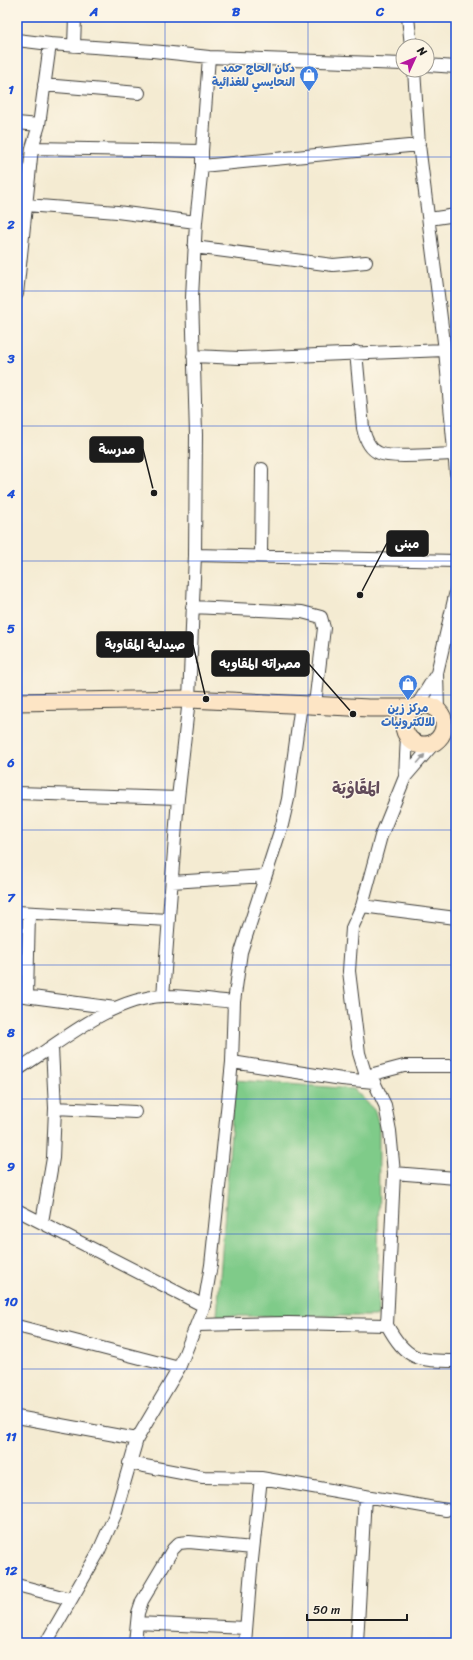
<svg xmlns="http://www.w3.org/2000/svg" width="473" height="1660" font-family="Sriracha,'Playpen Sans Arabic',sans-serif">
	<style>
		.green { fill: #7fcb89; stroke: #4e7452 }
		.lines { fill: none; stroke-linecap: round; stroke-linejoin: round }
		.street-casing { stroke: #3c3b37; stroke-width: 14 }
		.secondary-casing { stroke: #3c3b37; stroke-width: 19 }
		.street { stroke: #fff; stroke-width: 12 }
		.secondary { stroke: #fde5c5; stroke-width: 17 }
		.oneway { fill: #999 }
		.grid { fill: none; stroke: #1d4ed8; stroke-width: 1; stroke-opacity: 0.55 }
		.labels { text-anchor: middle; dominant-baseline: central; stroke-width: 3; stroke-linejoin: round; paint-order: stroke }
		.shop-label { font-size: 12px; font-weight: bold; fill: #366cbe; stroke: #fcf5e5; text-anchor: end }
		.district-label { font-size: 16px; font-weight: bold; fill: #614a59; stroke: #fcf5e5 }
		.leader { fill: none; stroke: #1c1c1c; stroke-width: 1.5 }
		.callout-dot { fill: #1c1c1c; stroke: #fcf5e5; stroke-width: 1.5 }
		.callout { fill: #1c1c1c; stroke: #1c1c1c; stroke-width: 1.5 }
		.callout-label { font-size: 13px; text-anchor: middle; font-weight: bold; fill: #fff }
		.neatline { fill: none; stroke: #1d4ed8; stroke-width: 1.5 }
		.grid-label { font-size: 13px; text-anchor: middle; font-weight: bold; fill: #1d4ed8 }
	</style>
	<rect width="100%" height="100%" fill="#fcf5e5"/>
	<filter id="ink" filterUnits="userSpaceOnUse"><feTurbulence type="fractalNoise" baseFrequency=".025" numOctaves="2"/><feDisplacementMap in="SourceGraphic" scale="8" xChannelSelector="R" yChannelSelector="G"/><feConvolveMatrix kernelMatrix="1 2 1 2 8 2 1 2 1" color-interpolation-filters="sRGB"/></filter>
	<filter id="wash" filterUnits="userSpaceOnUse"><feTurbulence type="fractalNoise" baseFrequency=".012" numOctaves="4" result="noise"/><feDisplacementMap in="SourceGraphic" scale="16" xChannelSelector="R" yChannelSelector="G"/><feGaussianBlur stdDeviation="0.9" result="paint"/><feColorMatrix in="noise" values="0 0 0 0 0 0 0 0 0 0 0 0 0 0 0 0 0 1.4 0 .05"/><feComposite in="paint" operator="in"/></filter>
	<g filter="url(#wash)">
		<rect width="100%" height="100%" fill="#f4ebd2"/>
		<path class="green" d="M235 1080 354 1089 375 1111 379 1125 378 1316H217Z"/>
	</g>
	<g filter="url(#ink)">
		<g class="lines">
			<g class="street-casing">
				<path id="street" d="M408 17 411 46
					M17 40 50 44 153 51 209 57 403 64
					M74 46 75 17
					M427 65 456 67
					M414 70 419 145 445 350 456 473
					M44 85 139 93
					M17 123 39 125
					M32 148 202 151
					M202 166 419 145
					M26 205 117 212 196 222
					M429 219 456 215
					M194 247 333 265 366 262
					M17 294 32 148 39 125 50 44
					M356 352 363 428C365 438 369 449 379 453 392 459 438 454 454 454
					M193 356 240 358 445 350
					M195 555 456 561
					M261 556 262 469
					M192 607 302 612 321 617 324 628 315 704
					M416 707 437 673
					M438 710 437 673 456 591
					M407 735 405 777 381 836 362 906 352 928 349 971 359 1053 366 1076 374 1082 385 1105 390 1131 394 1173 387 1325C406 1360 418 1361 456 1361
					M405 777 436 741
					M17 793 178 798
					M172 882 264 876
					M362 906 456 918
					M17 912 169 920
					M17 995 115 1008
					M27 995 29 913
					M163 996 178 798 189 699 195 555 196 435 192 297 196 222 202 166V151L209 57
					M232 1062 342 1079 374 1082
					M17 1070C60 1043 110 998 163 996 186 995 211 1000 234 1002
					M366 1076 404 1066H456
					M55 1108 135 1112
					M394 1173 456 1178
					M17 1210 204 1306
					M42 1222 53 1158 55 1108 52 1048
					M197 1325 288 1323 387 1325
					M17 1326 179 1368
					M17 1417 137 1439
					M129 1463 203 1477 261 1478 446 1510
					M17 1585 70 1599
					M137 1623 246 1628
					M46 1643 98 1553 115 1515 137 1439 179 1368 204 1306 211 1265 232 1062 234 1002 241 952 282 825 288 799 301 704
					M135 1643 138 1613 142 1601 173 1549 179 1543 189 1542 253 1548
					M245 1643 251 1569 261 1478
					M357 1643 365 1496"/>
			</g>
			<g class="secondary-casing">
				<path id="secondary" d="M17 702 189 699 369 708H413
					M404 725a20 20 0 1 1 40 0a20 20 0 1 1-40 0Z"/>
			</g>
			<use href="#street" class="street"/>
			<use href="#secondary" class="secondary"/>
		</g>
		<defs><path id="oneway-solid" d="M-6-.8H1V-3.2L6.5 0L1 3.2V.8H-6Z"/></defs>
		<use class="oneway" href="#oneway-solid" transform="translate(421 759) rotate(-49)"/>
	</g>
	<path class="grid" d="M165 17V1643M308 17V1643M17 157H456M17 291H456M17 426H456M17 561H456M17 695H456M17 830H456M17 965H456M17 1099H456M17 1234H456M17 1369H456M17 1503H456"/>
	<defs>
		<g id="shop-pin" transform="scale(1)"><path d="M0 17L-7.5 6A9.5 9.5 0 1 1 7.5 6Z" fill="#3f7fe0" stroke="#fcf5e5"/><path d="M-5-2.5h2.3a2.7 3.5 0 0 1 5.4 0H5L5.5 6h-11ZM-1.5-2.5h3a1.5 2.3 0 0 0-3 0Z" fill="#fff"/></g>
	</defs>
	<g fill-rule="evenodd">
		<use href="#shop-pin" x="309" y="75"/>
		<use href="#shop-pin" x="408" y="684"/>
	</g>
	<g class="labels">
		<g class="shop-label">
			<text x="295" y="68">دكان الحاج حمد<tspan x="295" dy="14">النحايسي للغذائية</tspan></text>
			<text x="408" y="708" text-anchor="middle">مركز زين<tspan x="408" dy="14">للالكترونيات</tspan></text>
		</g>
		<g class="district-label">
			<text x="356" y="788">المَقَاوْبَة</text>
		</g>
	</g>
	<path class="leader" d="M154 493L143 449M360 595L387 543M206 699L193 645M353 714L309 664"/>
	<g class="callout-dot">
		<circle cx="154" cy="493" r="4"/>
		<circle cx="360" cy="595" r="4"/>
		<circle cx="206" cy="699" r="4"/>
		<circle cx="353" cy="714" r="4"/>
	</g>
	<g class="callout">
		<rect x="90" y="437" width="53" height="25" rx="4"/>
		<rect x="387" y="531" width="41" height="25" rx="4"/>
		<rect x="97" y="632" width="96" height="25" rx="4"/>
		<rect x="212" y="651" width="97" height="25" rx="4"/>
	</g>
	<g class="callout-label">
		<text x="117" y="454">مدرسة</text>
		<text x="407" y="548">مبنى</text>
		<text x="145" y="649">صيدلية المقاوبة</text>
		<text x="260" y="668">مصراته المقاوبه</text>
	</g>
	<rect width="473" height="1660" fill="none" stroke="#fcf5e5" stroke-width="44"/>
	<g transform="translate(415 58) rotate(46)"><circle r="19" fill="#fcf5e5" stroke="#a29e95"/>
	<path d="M0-3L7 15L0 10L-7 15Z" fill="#b5179e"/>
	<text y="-6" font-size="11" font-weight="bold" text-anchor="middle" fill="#1c1c1c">N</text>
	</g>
	<path d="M307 1614v6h100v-6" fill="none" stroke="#1c1c1c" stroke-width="2"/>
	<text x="313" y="1614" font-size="12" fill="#1c1c1c" stroke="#fcf5e5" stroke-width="3" paint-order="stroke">50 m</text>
	<rect x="22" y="22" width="429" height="1616" class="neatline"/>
	<g class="grid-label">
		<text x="94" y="16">A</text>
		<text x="236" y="16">B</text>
		<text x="380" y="16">C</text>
		<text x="11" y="94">1</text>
		<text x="11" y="229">2</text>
		<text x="11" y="363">3</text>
		<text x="11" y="498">4</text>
		<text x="11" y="633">5</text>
		<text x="11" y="767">6</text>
		<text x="11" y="902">7</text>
		<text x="11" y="1037">8</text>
		<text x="11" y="1171">9</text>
		<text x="11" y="1306">10</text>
		<text x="11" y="1441">11</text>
		<text x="11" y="1575">12</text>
	</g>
</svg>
